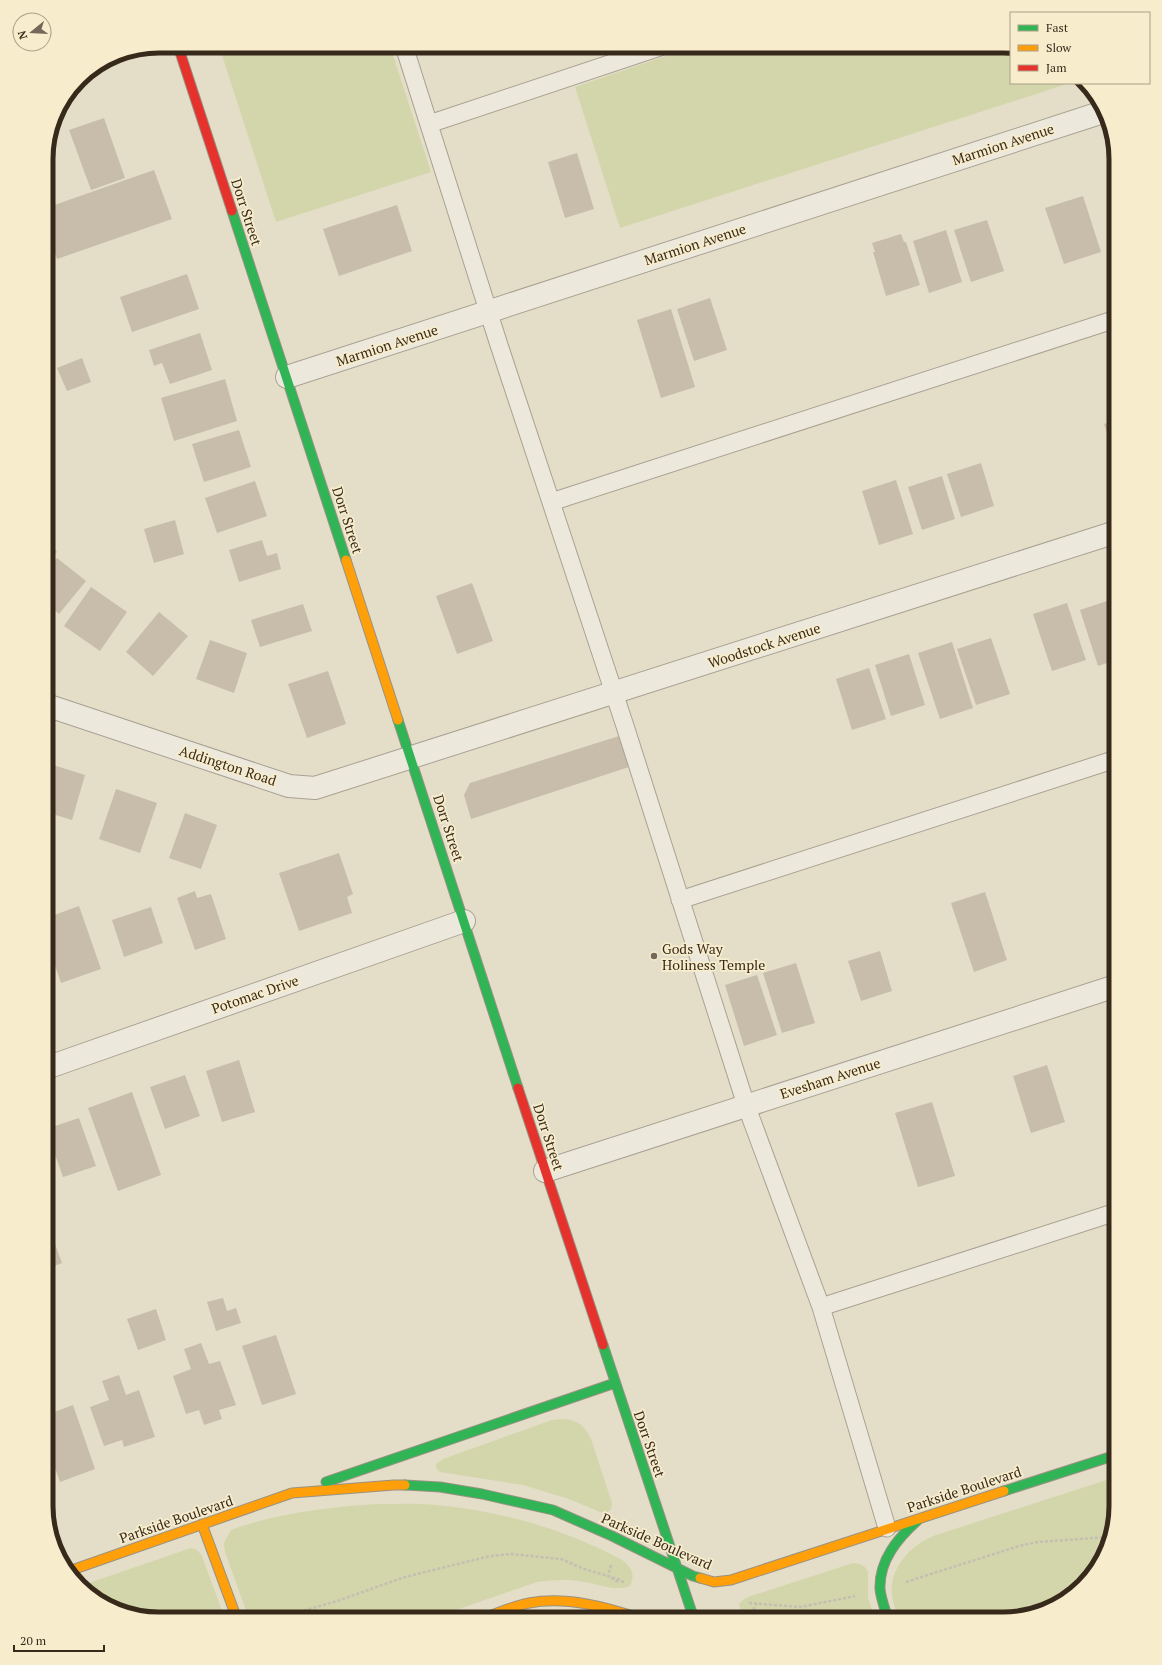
<svg xmlns="http://www.w3.org/2000/svg" width="1162" height="1665" font-family="'PT Serif',serif">
	<style>
		.green { fill: #d2d6aa }
		.building { fill: #c8bcaa }
		.lines { fill: none; stroke-linecap: round; stroke-linejoin: round }
		.lane-casing { stroke: #a9a293; stroke-width: 19 }
		.street-casing { stroke: #a9a293; stroke-width: 24 }
		.fast-casing { stroke: #999283; stroke-width: 11 }
		.slow-casing { stroke: #999283; stroke-width: 11 }
		.jam-casing { stroke: #999283; stroke-width: 11 }
		.path { stroke: #c4bfb2; stroke-width: 2.5; stroke-dasharray: 3 2; stroke-linecap: butt }
		.lane { stroke: #ece8dc; stroke-width: 17 }
		.street { stroke: #ece8dc; stroke-width: 22 }
		.fast { stroke: #30b455; stroke-width: 9 }
		.slow { stroke: #ff9f0a; stroke-width: 9 }
		.jam { stroke: #e5322d; stroke-width: 9 }
		.poi-dot { fill: #746958; stroke: #f7edcd; stroke-width: 1.5 }
		.labels { text-anchor: middle; dominant-baseline: central; stroke-width: 3.5; stroke-linejoin: round; paint-order: stroke }
		.street-label { font-size: 14px; fill: #382a1b; stroke: #f7edcd }
		.poi-label { font-size: 14px; fill: #382a1b; stroke: #f7edcd; text-anchor: start }
		.rim { fill: none; stroke: #382a1b; stroke-width: 5 }
	</style>
	<rect width="100%" height="100%" fill="#e4dec9"/>
	<path class="green" d="M219 46H390L431 172 276 222Z
		M695 46H1011V83H1070L620 228 575 87Z
		M563 1419C578 1420 585 1426 591 1439L612 1503 611 1509 607 1513 600 1512 569 1499 523 1485 440 1472 436 1468V1464L443 1459 552 1420Z
		M1116 1477V1507L1101 1563 1060 1604 1004 1619H899C896 1611 893 1603 892 1595 889 1567 912 1544 936 1535Z
		M378 1504C397 1504 417 1503 436 1505 501 1511 565 1529 622 1560 631 1567 636 1574 630 1586 614 1592 600 1584 584 1582 569 1579 553 1580 537 1582L430 1619H249L225 1552 224 1543 231 1530C278 1513 329 1507 378 1504Z
		M191 1548 197 1550 202 1556 225 1619H151L102 1604 83 1585Z
		M853 1563 860 1564 865 1567 868 1572V1598L875 1619H745L742 1617 739 1604 744 1599 751 1596Z"/>
	<path class="building" d="M104 118 125 178 91 190 69 130Z
		M577 153 594 209 565 218 548 162Z
		M154 170 172 219 57 259 46 229V208Z
		M1083 196 1101 252 1064 264 1045 208Z
		M397 205 412 251 339 276 323 229Z
		M987 220 1004 271 971 282 954 230Z
		M946 230 962 282 929 293 913 241Z
		M901 234 904 242H906L920 285 886 296 873 252H875L872 243Z
		M187 274 199 309 132 332 120 297Z
		M710 298 727 350 694 361 677 309Z
		M671 309 695 387 661 398 637 320Z
		M200 333 212 370 170 384 162 363 154 366 149 350Z
		M82 358 91 382 67 391 57 368Z
		M225 379 237 421 174 441 161 398Z
		M1116 420V460L1104 424Z
		M239 430 251 467 204 482 192 444Z
		M981 463 994 506 961 517 947 474Z
		M942 476 955 519 922 530 908 487Z
		M896 480 913 534 879 545 862 491Z
		M255 481 267 516 217 533 205 498Z
		M175 520 184 554 154 563 144 529Z
		M46 537 57 552 46 560Z
		M262 540 267 556 277 553 281 569 239 582 229 550Z
		M57 558 86 581 59 614 46 603V571Z
		M472 583 493 641 457 654 436 596Z
		M91 587 127 612 100 651 64 626Z
		M1113 599 1116 607V660L1098 666 1080 610Z
		M1067 603 1086 660 1052 671 1033 614Z
		M303 604 312 631 260 647 251 620Z
		M159 612 188 636 153 676 126 652Z
		M991 638 1010 694 976 705 957 649Z
		M210 640 247 653 234 693 196 679Z
		M952 642 973 708 940 719 918 653Z
		M909 654 925 705 891 716 875 665Z
		M869 668 886 719 852 730 836 679Z
		M328 671 346 724 307 738 288 684Z
		M619 736 629 767 471 819 464 795 470 783Z
		M50 764 85 775 72 820 46 812V775Z
		M116 789 157 803 140 853 99 839Z
		M185 813 217 825 201 869 169 858Z
		M339 853 353 894 347 897 352 913 299 931 279 873Z
		M195 891 197 898 211 894 226 939 195 950 177 898Z
		M985 892 1007 960 974 972 951 903Z
		M79 906 101 969 61 983 46 939V918Z
		M151 907 163 943 124 957 112 920Z
		M880 951 892 991 861 1001 848 961Z
		M796 963 815 1023 782 1033 763 973Z
		M757 975 777 1035 744 1046 725 985Z
		M239 1060 255 1112 222 1122 206 1071Z
		M1047 1065 1065 1122 1031 1133 1013 1076Z
		M185 1075 200 1116 165 1129 150 1087Z
		M132 1092 161 1175 118 1191 88 1108Z
		M932 1102 955 1176 918 1187 895 1113Z
		M79 1118 96 1166 63 1177 46 1129Z
		M52 1236 62 1263 46 1269V1238Z
		M223 1298 227 1311 236 1308 241 1323 216 1331 207 1302Z
		M156 1309 166 1340 138 1350 127 1319Z
		M276 1335 296 1394 262 1405 242 1346Z
		M201 1343 209 1364 220 1361 236 1405 219 1410 222 1419 204 1425 199 1410 186 1414 173 1376 191 1369 184 1349Z
		M119 1375 126 1395 139 1390 155 1437 124 1447 122 1440 104 1446 90 1407 109 1400 102 1381Z
		M73 1405 95 1469 60 1482 46 1443V1415Z"/>
	<g class="lines">
		<g class="lane-casing">
			<path id="lane" d="M404 46 499 345 625 726 746 1105 821 1307 887 1528
				M429 124 663 46
				M551 502 1116 319
				M680 900 1116 759
				M821 1307 1116 1212"/>
		</g>
		<g class="street-casing">
			<path id="street" d="M287 377 1103 112
				M46 705 289 786 315 788 1116 532
				M46 1068 464 921
				M545 1171 1116 986"/>
		</g>
		<g class="fast-casing">
			<path id="fast" d="M232 211 346 560
				M398 720 518 1088
				M603 1345 694 1619
				M326 1482 615 1383
				M405 1485 440 1487 482 1494 553 1510 612 1536 693 1576 700 1578
				M1004 1491 1116 1455
				M888 1619C885 1609 881 1599 880 1589 879 1560 898 1538 918 1520"/>
		</g>
		<g class="slow-casing">
			<path id="slow" d="M346 560 398 720
				M202 1524 237 1619
				M69 1571 292 1493 394 1485H405
				M700 1578 714 1582 731 1580 1004 1491
				M482 1619C497 1613 513 1606 529 1603 566 1596 607 1607 642 1619"/>
		</g>
		<g class="jam-casing">
			<path id="jam" d="M178 46 232 211
				M518 1088 603 1345"/>
		</g>
		<path class="path" d="M611 1565 608 1576 618 1582
			M906 1582 1019 1546 1038 1542 1108 1537
			M749 1603 801 1607 855 1596
			M275 1619 337 1601 405 1577 490 1556 512 1554 561 1559 584 1569 621 1580 625 1584
			M749 1619 756 1604 755 1603"/>
		<use href="#lane" class="lane"/>
		<use href="#street" class="street"/>
		<use href="#fast" class="fast"/>
		<use href="#slow" class="slow"/>
		<use href="#jam" class="jam"/>
	</g>
	<circle class="poi-dot" cx="654" cy="956" r="4"/>
	<g class="labels">
		<g class="street-label">
			<text transform="translate(1003 144) rotate(-18)">Marmion Avenue</text>
			<text transform="translate(247 212) rotate(72)">Dorr Street</text>
			<text transform="translate(695 244) rotate(-18)">Marmion Avenue</text>
			<text transform="translate(387 345) rotate(-18)">Marmion Avenue</text>
			<text transform="translate(348 520) rotate(72)">Dorr Street</text>
			<text transform="translate(764 645) rotate(-18)">Woodstock Avenue</text>
			<text transform="translate(228 765) rotate(18)">Addington Road</text>
			<text transform="translate(449 828) rotate(72)">Dorr Street</text>
			<text transform="translate(255 994) rotate(-19)">Potomac Drive</text>
			<text transform="translate(830 1078) rotate(-18)">Evesham Avenue</text>
			<text transform="translate(549 1137) rotate(72)">Dorr Street</text>
			<text transform="translate(650 1444) rotate(71)">Dorr Street</text>
			<text transform="translate(964 1489) rotate(-18)">Parkside Boulevard</text>
			<text transform="translate(176 1519) rotate(-19)">Parkside Boulevard</text>
			<text transform="translate(657 1541) rotate(24)">Parkside Boulevard</text>
		</g>
		<g class="poi-label">
			<text x="662" y="948">Gods Way<tspan x="662" dy="16">Holiness Temple</tspan></text>
		</g>
	</g>
	<path d="M0 0H1162V1665H0ZM159 53H1003A106 106 0 0 1 1109 159V1506A106 106 0 0 1 1003 1612H159A106 106 0 0 1 53 1506V159A106 106 0 0 1 159 53Z" fill="#f7edcd" fill-rule="evenodd"/>
	<path class="rim" d="M159 53H1003A106 106 0 0 1 1109 159V1506A106 106 0 0 1 1003 1612H159A106 106 0 0 1 53 1506V159A106 106 0 0 1 159 53Z"/>
	<rect x="1010" y="12" width="140" height="72" fill="#f7edcd" stroke="#ab9f86"/>
	<rect x="1018" y="25" width="20" height="6" fill="#30b455" stroke="#ab9f86"/>
	<text x="1046" y="32" font-size="12" fill="#382a1b">Fast</text>
	<rect x="1018" y="45" width="20" height="6" fill="#ff9f0a" stroke="#ab9f86"/>
	<text x="1046" y="52" font-size="12" fill="#382a1b">Slow</text>
	<rect x="1018" y="65" width="20" height="6" fill="#e5322d" stroke="#ab9f86"/>
	<text x="1046" y="72" font-size="12" fill="#382a1b">Jam</text>
	<g transform="translate(32 32) rotate(252)"><circle r="19" fill="#f7edcd" stroke="#ab9f86"/>
	<path d="M0-3L7 15L0 10L-7 15Z" fill="#746958"/>
	<text y="-6" font-size="11" font-weight="bold" text-anchor="middle" fill="#382a1b">N</text>
	</g>
	<path d="M14 1645v6h90v-6" fill="none" stroke="#382a1b" stroke-width="2"/>
	<text x="20" y="1645" font-size="12" fill="#382a1b" stroke="#f7edcd" stroke-width="3" paint-order="stroke">20 m</text>
</svg>
